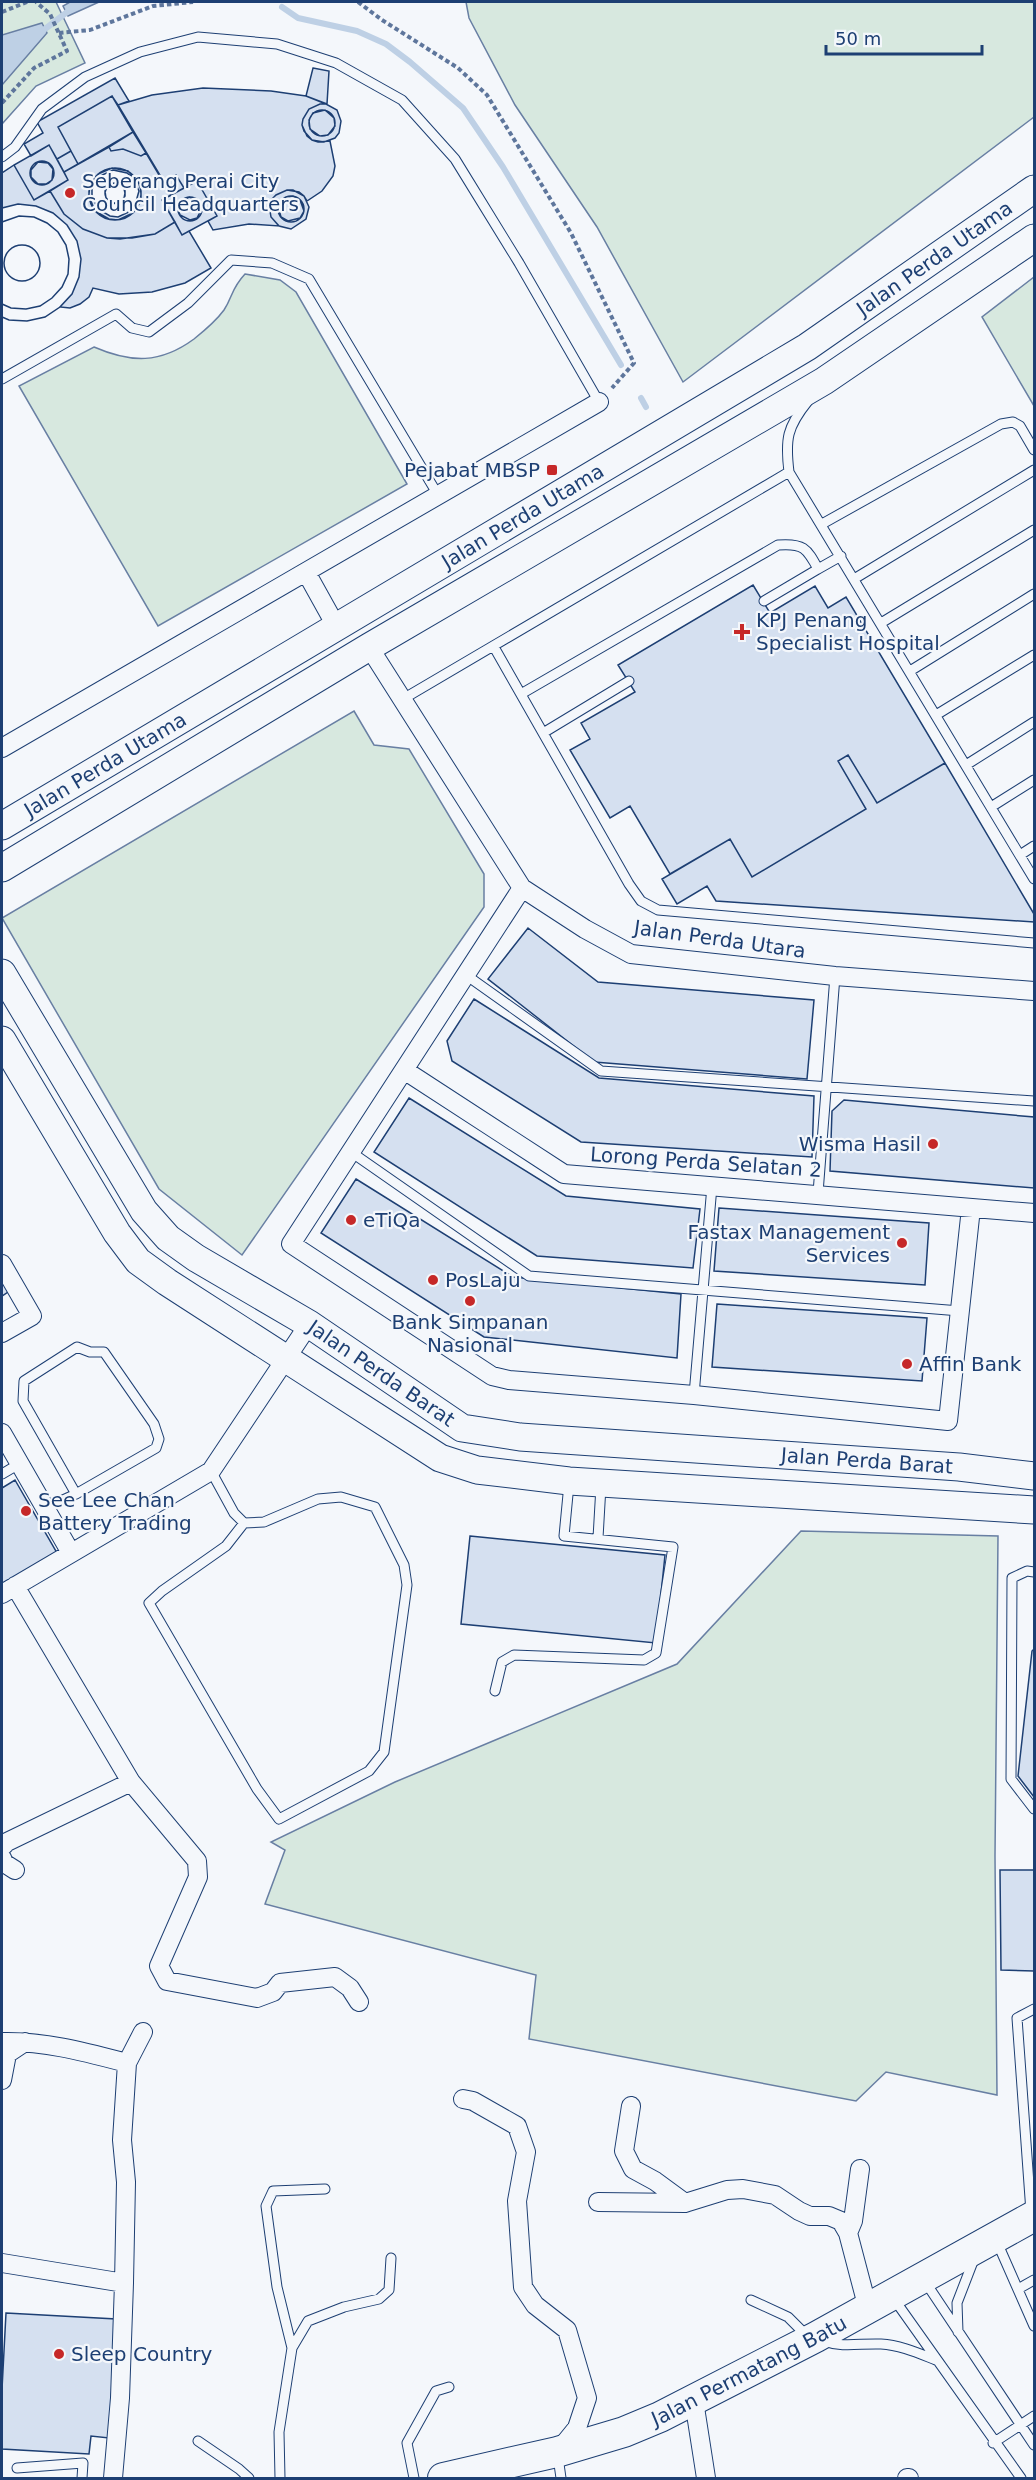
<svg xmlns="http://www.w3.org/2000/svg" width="1036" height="2480" font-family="'DejaVu Sans',sans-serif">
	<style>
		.green { fill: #d7e8df; stroke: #687fa3; stroke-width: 1.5 }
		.water { fill: #bed0e5; stroke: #687fa3; stroke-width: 1.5 }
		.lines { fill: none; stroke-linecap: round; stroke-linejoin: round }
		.stream { stroke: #bed0e5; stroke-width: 6 }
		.building { fill: #d5e0f0; stroke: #1d3f73; stroke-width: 1.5; fill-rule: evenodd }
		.lane-casing { stroke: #1d3f73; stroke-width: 11 }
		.street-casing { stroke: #1d3f73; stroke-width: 20 }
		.secondary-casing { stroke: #1d3f73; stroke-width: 29 }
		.primary-casing { stroke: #1d3f73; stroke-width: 32 }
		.path { stroke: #5e769c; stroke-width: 4; stroke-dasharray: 4.5 3; stroke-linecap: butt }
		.lane { stroke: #f4f7fb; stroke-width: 9 }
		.street { stroke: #f4f7fb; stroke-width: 18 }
		.secondary { stroke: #f4f7fb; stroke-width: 27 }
		.primary { stroke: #f4f7fb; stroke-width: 30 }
		.poi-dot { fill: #c62828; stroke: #f4f7fb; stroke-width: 2 }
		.labels { text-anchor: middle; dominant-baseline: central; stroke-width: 4.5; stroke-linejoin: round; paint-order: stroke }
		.poi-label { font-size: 20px; fill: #1d3f73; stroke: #f4f7fb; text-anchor: start }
		.street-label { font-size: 20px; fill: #1d3f73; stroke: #f4f7fb }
	</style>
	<rect width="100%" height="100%" fill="#f4f7fb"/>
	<path class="green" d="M2 2H56L85 63 36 86 2 124Z
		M466 2H1034V117L683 382 597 227 515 105 469 18Z
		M245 274 280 280 296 292 407 484 158 626 19 386 94 347C131 363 160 364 194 339 204 331 216 321 224 310 233 296 231 289 245 274Z
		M1034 277V406L982 317Z
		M354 711 374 745 409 749 484 874V907L242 1255 159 1189 2 918Z
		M801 1531 998 1536 995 1856 997 2095 886 2072 856 2101 529 2039 536 1975 265 1904 285 1850 271 1842 395 1782 677 1664Z"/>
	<path class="water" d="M70 2H99L68 16 63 6Z
		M42 23 47 33 2 85V35Z"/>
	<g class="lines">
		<path class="stream" d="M282 7 298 18 357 31 386 44 410 62 463 108 503 167 621 365
			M45 29 80 2
			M641 398 646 407"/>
	</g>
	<path class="building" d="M313 68 329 71 327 104 306 96Z
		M115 78 129 101 118 105 112 96 58 127 71 151 57 159 49 145 31 156 24 144 43 133 37 122Z
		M203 88 271 91 306 96 326 104H320L309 109 303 119 302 125 304 131 312 140 318 142 330 141 335 166 333 176 322 191 307 201 304 196 293 190H287L276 195 272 199 270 211 271 217 279 226 249 224 213 230 208 221 217 216 197 181 184 188 176 175 164 182 118 105 152 95Z
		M112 96 133 132 78 164 58 127Z
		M320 104H326L337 110 341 121 339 133 335 138 324 142 312 140 307 136 302 125 303 119 309 109ZM325 110 334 118 335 126 328 135 320 136 310 129 309 120 313 113Z
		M309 123a13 13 0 1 1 26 0a13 13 0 1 1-26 0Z
		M133 132 146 153 141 156 123 149 111 151 109 147Z
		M49 145 68 180 34 200 14 165ZM38 162 48 163 53 169 52 180 46 184H38L31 177V170Z
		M109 147 111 151 123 149 141 156 146 153 171 195 162 200 175 222 155 234 120 239 107 238 83 229 64 214 50 191 68 180 64 172ZM112 168 128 171 139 183 141 191V199L133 213 118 220 109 219 95 211 89 196V188L98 174Z
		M71 151 78 164 64 172 57 159Z
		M30 173a12 12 0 1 1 24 0a12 12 0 1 1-24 0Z
		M14 165 34 200 50 191 64 214 83 229 107 238H132L155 234 175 222 182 235 189 231 211 268 185 283 152 292 119 294 93 288 89 297 80 304 70 308 60 307 72 294 79 277 81 259 77 241 67 225 53 213 36 206 18 204 2 208V173Z
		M89 194a26 26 0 1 1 52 0a26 26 0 1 1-52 0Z
		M113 170 127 173 133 178 139 191 135 205 131 211 118 217 110 216 98 209 92 196V189L100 176ZM117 183 125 189V196L122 201 113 204 106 198 105 191 111 184Z
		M176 175 184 188 171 195 164 182Z
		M197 181 217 216 182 235 162 200ZM189 197 199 201 202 208 197 218 190 220 180 215 178 209 181 202Z
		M105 193a10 10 0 1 1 20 0a10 10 0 1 1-20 0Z
		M287 190 299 192 304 196 309 207 306 219 291 229 279 226 271 217 270 211 272 199 276 195ZM293 196 300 200 304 211 300 218 288 221 281 217 278 206 286 197Z
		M278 209a13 13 0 1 1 26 0a13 13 0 1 1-26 0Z
		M178 209a12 12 0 1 1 24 0a12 12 0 1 1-24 0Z
		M18 204 36 206 53 213 67 225 77 241 81 259 79 277 72 294 60 307 45 317 27 321 9 320 2 317V304L11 308 26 309 40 306 52 298 62 287 68 274 69 259 66 245 58 232 47 223 34 217 19 216 2 222V208Z
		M18 204 36 206 53 213 67 225 77 241 81 259 79 277 72 294 60 307 45 317 27 321 9 320 2 317V208Z
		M19 216 34 217 47 223 58 232 66 245 69 259 68 274 62 287 52 298 40 306 26 309 11 308 2 304V222Z
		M4 263a18 18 0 1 1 36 0a18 18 0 1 1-36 0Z
		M4 263a18 18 0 1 1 36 0a18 18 0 1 1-36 0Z
		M753 585 770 613 815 586 828 608 846 597 945 763 877 803 848 755 838 761 866 809 752 877 730 839 670 874 630 806 610 818 570 750 590 739 581 723 635 692 618 665Z
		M848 755 877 803 945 763 1034 914V922L716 901 707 886 677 904 662 879 730 839 752 877 866 809 838 761Z
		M528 928 598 982 814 1000 807 1079 594 1062 488 979Z
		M474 999 599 1078 814 1096 812 1157 581 1142 452 1061 447 1041Z
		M409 1098 566 1196 700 1209 693 1268 537 1256 374 1152Z
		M844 1100 1034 1117V1188L830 1171 832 1111Z
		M356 1179 513 1277 681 1294 677 1358 484 1337 321 1233Z
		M719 1208 929 1223 925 1285 714 1271Z
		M2 1281 8 1292 2 1296Z
		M717 1304 927 1318 922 1381 712 1367Z
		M15 1480 57 1553 2 1585V1488Z
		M470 1536 665 1555 656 1643 461 1624Z
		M1034 1649V1797L1018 1776 1032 1651Z
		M1000 1870H1034V1971L1001 1970Z
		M6 2313 116 2319 109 2438 91 2436 89 2454 2 2449V2389Z"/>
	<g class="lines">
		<g class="lane-casing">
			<path id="lane" d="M2 157 15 147 42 109 85 77 140 52 198 37 277 44 336 63 402 100 455 159 519 263 599 402
				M2 379 116 314 132 328 149 332 188 303 231 260 272 263 309 279 438 495
				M808 401C787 427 785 439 789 472L1034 879
				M822 524 1001 424 1013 422 1020 426 1034 450
				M818 569 841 556
				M854 579 1034 470
				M881 623 1034 530
				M494 647 629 884 641 901 658 910 1034 943
				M910 671 1034 594
				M521 694 778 545C803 543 807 548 818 569L764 601
				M403 699 789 472
				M936 715 1034 655
				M543 733 629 681
				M966 765 1034 722
				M991 807 1034 780
				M1020 855 1034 846
				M466 975 601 1071 1034 1101
				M351 1152 529 1276 960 1311
				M818 1193 835 976
				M694 1395 712 1186
				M211 1471 234 1513 244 1523 264 1522 318 1499 341 1497 375 1507 404 1565 407 1585 384 1752 369 1771 279 1819 257 1789 149 1603 162 1591 226 1546 244 1523
				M2 1474 19 1464
				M45 1508 76 1494 156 1448 159 1439 154 1424 104 1352H90L77 1347 24 1381 23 1401 76 1494
				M598 1538 601 1486
				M1034 1572 1027 1571 1012 1578 1011 1779 1034 1809
				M495 1691 502 1662 514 1655 644 1660 656 1653 673 1547 564 1536 569 1484
				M1031 2212 1017 2018 1034 2009
				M997 2242 1034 2326
				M924 2280 1034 2445
				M1018 2289 1034 2280
				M894 2299 1021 2478
				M751 2300 788 2317 807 2336
				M958 2332 957 2303 974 2259
				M824 2341C843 2348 861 2343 881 2344 900 2345 918 2353 936 2360
				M292 2348 277 2287 266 2206 273 2191 325 2189
				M198 2441 239 2469 249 2478
				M993 2443 1034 2416
				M558 2457 561 2478
				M17 2468 83 2463 82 2478
				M280 2478 279 2432 292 2348 308 2321 344 2307 379 2299 389 2290 391 2258
				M414 2478 407 2443 436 2391 449 2387"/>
		</g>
		<g class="street-casing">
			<path id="street" d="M306 572 336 626
				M369 647 522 888 585 929 631 954 835 976 1034 991
				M2 748 599 402
				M522 888 291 1244 492 1376 509 1380 694 1395 948 1421 971 1208
				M404 1070 564 1174 1034 1213
				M2 1264 32 1316 2 1333
				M2 1433 71 1553
				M15 1586 131 1782 197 1861 198 1877 159 1966 167 1981 257 1998 273 1992 280 1983 335 1977 350 1988 359 2002
				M2 1594 211 1471 309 1324
				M2 1847 7 1842 131 1782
				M2 1858 4 1863 15 1870
				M2 2042C45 2041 85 2052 127 2063
				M2 2080 7 2054 25 2042
				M463 2099 473 2101 517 2126 526 2152 517 2201 523 2287 535 2305 567 2330 587 2398 577 2428 560 2449
				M631 2106 624 2151 633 2169 655 2181 685 2203
				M598 2202 685 2203 727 2190 743 2189 775 2195 799 2211 810 2216H829L841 2221 848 2233 868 2309
				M848 2233 853 2221 860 2169
				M2 2263 124 2283
				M694 2401 706 2478
				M113 2478 120 2398 124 2283 126 2182 122 2140 127 2063 143 2032
				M907 2478H909"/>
		</g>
		<g class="secondary-casing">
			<g id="secondary">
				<path id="s1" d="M2 826 807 347 1034 189"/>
				<path d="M2 868 369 647 824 381 1034 238"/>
				<path id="s2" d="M2 973 144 1211 168 1238 196 1258 309 1324 462 1428 520 1437 959 1467 1034 1476"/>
				<path d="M2 1040 117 1233 138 1261 167 1282 440 1458 477 1470 569 1481 1034 1510"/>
			</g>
		</g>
		<g class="primary-casing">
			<g id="primary">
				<path id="s3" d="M443 2478 557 2452 624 2432 660 2417 816 2337 1034 2216"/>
			</g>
		</g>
		<path class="path" d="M358 2 382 20 458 68 487 95 571 233 634 363 612 388
			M2 12 27 2
			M59 33 90 30 153 6 193 2
			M2 103 34 68 67 51 50 14 36 2"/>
		<use href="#lane" class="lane"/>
		<use href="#street" class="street"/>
		<use href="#secondary" class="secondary"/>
		<use href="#primary" class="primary"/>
	</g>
	<g class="poi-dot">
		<circle cx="70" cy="193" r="6"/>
		<rect x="546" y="464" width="12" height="12" rx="3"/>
		<path d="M739 623h6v6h6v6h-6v6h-6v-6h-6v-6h6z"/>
		<circle cx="933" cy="1144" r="6"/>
		<circle cx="351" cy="1220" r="6"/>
		<circle cx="902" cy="1243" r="6"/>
		<circle cx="433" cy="1280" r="6"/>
		<circle cx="470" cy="1301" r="6"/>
		<circle cx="907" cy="1364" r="6"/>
		<circle cx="26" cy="1511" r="6"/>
		<circle cx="59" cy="2354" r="6"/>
	</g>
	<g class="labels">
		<g class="poi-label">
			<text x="82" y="181">Seberang Perai City<tspan x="82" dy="23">Council Headquarters</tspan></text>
			<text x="540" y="470" text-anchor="end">Pejabat MBSP</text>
			<text x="756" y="620">KPJ Penang<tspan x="756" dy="23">Specialist Hospital</tspan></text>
			<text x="921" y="1144" text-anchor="end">Wisma Hasil</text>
			<text x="363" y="1220">eTiQa</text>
			<text x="890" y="1232" text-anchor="end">Fastax Management<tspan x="890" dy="23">Services</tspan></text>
			<text x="445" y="1280">PosLaju</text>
			<text x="470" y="1322" text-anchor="middle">Bank Simpanan<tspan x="470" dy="23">Nasional</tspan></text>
			<text x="919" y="1364">Affin Bank</text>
			<text x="38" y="1500">See Lee Chan<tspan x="38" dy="23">Battery Trading</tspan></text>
			<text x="71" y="2354">Sleep Country</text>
		</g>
		<g class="street-label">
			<text stroke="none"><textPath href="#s1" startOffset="1092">Jalan Perda Utama</textPath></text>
			<text stroke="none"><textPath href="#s1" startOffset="606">Jalan Perda Utama</textPath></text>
			<text stroke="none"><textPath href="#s1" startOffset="120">Jalan Perda Utama</textPath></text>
			<text transform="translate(720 939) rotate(8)">Jalan Perda Utara</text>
			<text transform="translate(706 1162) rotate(4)">Lorong Perda Selatan 2</text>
			<text stroke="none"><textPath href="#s2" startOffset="566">Jalan Perda Barat</textPath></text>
			<text stroke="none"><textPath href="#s2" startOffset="1070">Jalan Perda Barat</textPath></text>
			<text stroke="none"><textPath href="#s3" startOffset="326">Jalan Permatang Batu</textPath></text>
		</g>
	</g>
	<rect width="1036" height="2480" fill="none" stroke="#1d3f73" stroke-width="6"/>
	<path d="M826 45v9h156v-9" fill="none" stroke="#1d3f73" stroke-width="3"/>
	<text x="835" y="45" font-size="18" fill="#1d3f73" stroke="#f4f7fb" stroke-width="4.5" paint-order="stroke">50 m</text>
</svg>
